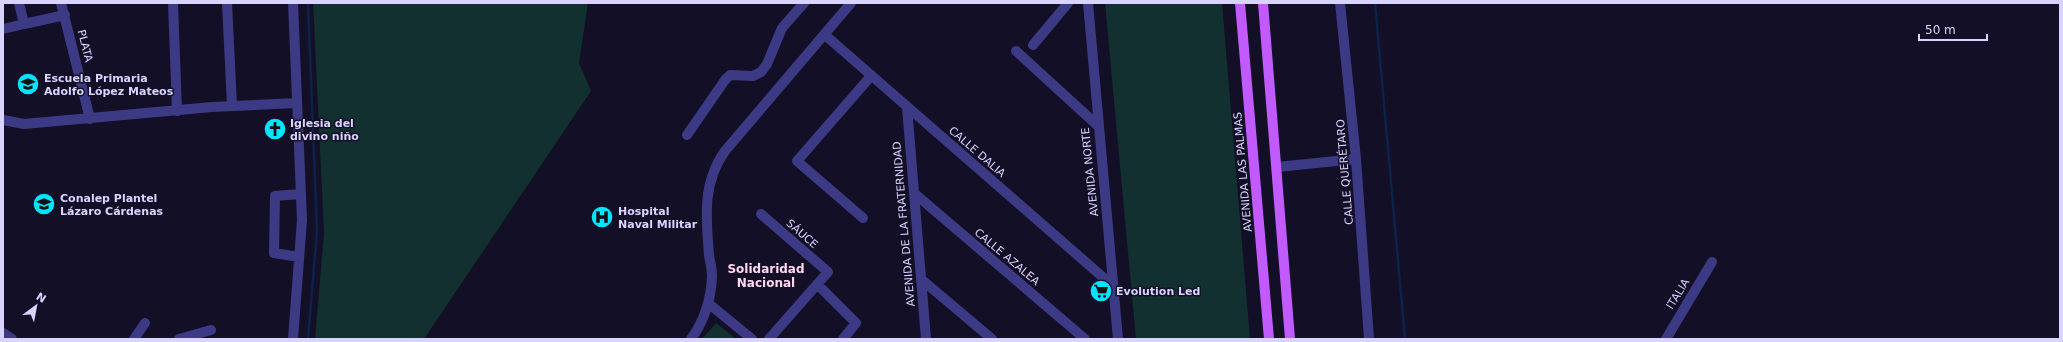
<svg xmlns="http://www.w3.org/2000/svg" width="2063" height="342" font-family="'DejaVu Sans',sans-serif">
	<style>
		.green { fill: #12302f }
		.lines { fill: none; stroke-linecap: round; stroke-linejoin: round }
		.stream { stroke: #0c2248; stroke-width: 2.5 }
		.minor { stroke: #3d3a85; stroke-width: 10 }
		.major { stroke: #c25bff; stroke-width: 10 }
		.labels { text-anchor: middle; dominant-baseline: central; stroke-width: 3; stroke-linejoin: round; paint-order: stroke }
		.street-label { font-size: 11px; fill: #d9d4ff; stroke: #130f26 }
		.poi-label { font-size: 11px; font-weight: bold; fill: #d9d4ff; stroke: #130f26; text-anchor: start }
		.neighbourhood-label { font-size: 12px; font-weight: bold; fill: #ffd6f0; stroke: #130f26 }
	</style>
	<rect width="100%" height="100%" fill="#130f26"/>
	<path class="green" d="M313 3H588L579 63 591 91 424 339H315L324 233Z
		M1105 3H1222L1250 339H1136Z
		M716 323 736 339H702Z"/>
	<g class="lines">
		<path class="stream" d="M308 3 317 231 308 339
			M1375 3 1405 339"/>
		<path class="minor" d="M19 3 24 24 65 15
			M61 3 90 119
			M173 3 177 111
			M227 3 232 106
			M1088 3 1118 339
			M1340 3 1356 159 1369 339
			M3 29 24 24
			M825 35 1113 286
			M1033 45 1068 3
			M1016 51 1097 125
			M907 107 926 339
			M3 120 24 124 212 107 297 103
			M687 135 725 80 730 75 753 76 761 72 767 64 782 28 804 3
			M1277 167 1356 159
			M914 193 1085 339
			M761 214 828 272 769 339
			M863 218 797 161 871 76
			M299 257 274 253 275 196 301 194
			M921 279 992 339
			M817 284 856 323 843 339
			M708 303 752 339
			M3 333 12 339
			M134 339 145 323
			M179 339 211 330
			M293 339 302 220 293 3
			M691 339C705 320 711 299 712 276 712 269 710 262 709 255 706 218 702 183 725 151L851 3
			M1666 339 1712 262"/>
		<path class="major" d="M1240 3 1269 339
			M1263 3 1290 339"/>
	</g>
	<defs>
		<g id="school-disc" transform="scale(1.15)"><circle r="9.5" fill="#00e5ff" stroke="#130f26"/><path d="M0-5L7-2L0 1L-7-2ZM-4 1L0 2.5L4 1V4Q0 6-4 4Z" fill="#111"/></g>
		<g id="church-disc" transform="scale(1.15)"><circle r="9.5" fill="#00e5ff" stroke="#130f26"/><path d="M-1.2-6h2.4v3.5h3.3v2.4h-3.3V6h-2.4V-.1h-3.3v-2.4h3.3Z" fill="#111"/></g>
		<g id="hospital-disc" transform="scale(1.15)"><circle r="9.5" fill="#00e5ff" stroke="#130f26"/><path d="M-5-5h3v3.5h4V-5h3V5h-3V1.5h-4V5h-3Z" fill="#111"/></g>
		<g id="supermarket-disc" transform="scale(1.15)"><circle r="9.5" fill="#00e5ff" stroke="#130f26"/><path d="M-6-5.5h2.5l.6 2H6L4.5 2H-2.5L-4.4-4H-6ZM-1.5 3.2a1.3 1.3 0 1 0 .1 0ZM3 3.2a1.3 1.3 0 1 0 .1 0Z" fill="#111"/></g>
	</defs>
	<g fill-rule="evenodd">
		<use href="#school-disc" x="28" y="84"/>
		<use href="#church-disc" x="275" y="129"/>
		<use href="#school-disc" x="44" y="204"/>
		<use href="#hospital-disc" x="602" y="217"/>
		<use href="#supermarket-disc" x="1101" y="291"/>
	</g>
	<g class="labels">
		<g class="street-label">
			<text transform="translate(85 46) rotate(76)">PLATA</text>
			<text transform="translate(977 152) rotate(41)">CALLE DALIA</text>
			<text transform="translate(1090 172) rotate(-96)">AVENIDA NORTE</text>
			<text transform="translate(1243 172) rotate(-95)">AVENIDA LAS PALMAS</text>
			<text transform="translate(1345 172) rotate(-95)">CALLE QUERÉTARO</text>
			<text transform="translate(904 224) rotate(-95)">AVENIDA DE LA FRATERNIDAD</text>
			<text transform="translate(802 234) rotate(41)">SÁUCE</text>
			<text transform="translate(1007 257) rotate(40)">CALLE AZALEA</text>
			<text transform="translate(1678 294) rotate(-58)">ITALIA</text>
		</g>
		<g class="poi-label">
			<text x="44" y="78">Escuela Primaria<tspan x="44" dy="13">Adolfo López Mateos</tspan></text>
			<text x="290" y="123">Iglesia del<tspan x="290" dy="13">divino niño</tspan></text>
			<text x="60" y="198">Conalep Plantel<tspan x="60" dy="13">Lázaro Cárdenas</tspan></text>
			<text x="618" y="211">Hospital<tspan x="618" dy="13">Naval Militar</tspan></text>
			<text x="1116" y="291">Evolution Led</text>
		</g>
		<g class="neighbourhood-label">
			<text x="766" y="269">Solidaridad<tspan x="766" dy="14">Nacional</tspan></text>
		</g>
	</g>
	<rect width="2063" height="342" fill="none" stroke="#d9d4ff" stroke-width="8"/>
	<g transform="translate(36 306) rotate(32)" stroke="#130f26" stroke-width="3" paint-order="stroke">
	<path d="M0-3L7 15L0 10L-7 15Z" fill="#d9d4ff"/>
	<text y="-6" font-size="11" font-weight="bold" text-anchor="middle" fill="#d9d4ff">N</text>
	</g>
	<path d="M1919 34v6h68v-6" fill="none" stroke="#d9d4ff" stroke-width="2"/>
	<text x="1925" y="34" font-size="12" fill="#d9d4ff" stroke="#130f26" stroke-width="3" paint-order="stroke">50 m</text>
</svg>
